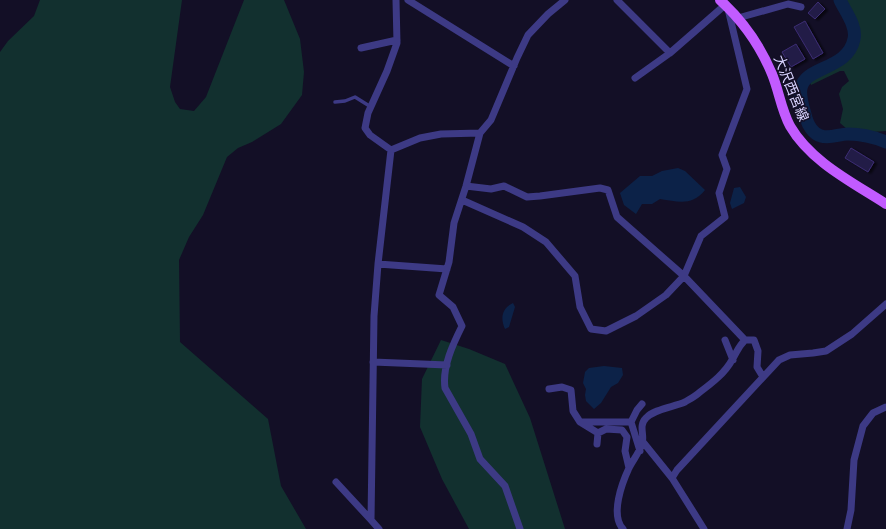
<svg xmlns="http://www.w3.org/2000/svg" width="886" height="529" font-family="'Exo 2','Noto Sans JP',sans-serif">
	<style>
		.green { fill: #12302f }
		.water { fill: #0c2248 }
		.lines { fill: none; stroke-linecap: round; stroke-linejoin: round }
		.river { stroke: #0c2248; stroke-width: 13 }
		.building { fill: #241b47; stroke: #3b2d73; filter: url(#shadow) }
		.lane { stroke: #3d3a85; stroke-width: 3.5 }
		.street { stroke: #3d3a85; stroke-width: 7 }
		.primary { stroke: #c25bff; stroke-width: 10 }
		.labels { text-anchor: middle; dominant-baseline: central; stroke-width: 3; stroke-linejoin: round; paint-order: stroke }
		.street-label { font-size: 14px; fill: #d9d4ff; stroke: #130f26 }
	</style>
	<defs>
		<filter id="shadow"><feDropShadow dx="3" dy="1.5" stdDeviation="1" flood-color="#0009"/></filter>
	</defs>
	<rect width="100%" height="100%" fill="#130f26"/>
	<path class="green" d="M40 0H182L170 87 175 102 180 109 194 111 206 97 244 0H284L300 39 304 72 302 95 281 124 252 142 238 148 227 157 203 215 189 237 179 260 180 342 268 419 281 486 306 529H0V52L8 41 34 16Z
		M835 0H886V131L872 132 847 129 840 123 843 109 839 94 842 87 849 81 844 71H840L811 85 809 80C816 75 823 73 831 69 845 62 864 45 856 27 853 20 840 5 835 0Z
		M441 340 469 349 505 364 530 418 565 529H469L442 479 420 427 422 379Z"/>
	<path class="water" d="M678 168 685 171 705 190C692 206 679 202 660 199L652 204H642L636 214 624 205 620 193 640 176H652L662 171Z
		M740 187 746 197 744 203 732 209 730 203 734 188Z
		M513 303 515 307 509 327 505 329C500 318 502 308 513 303Z
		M604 366 622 368 623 375 618 383 611 387 601 403 594 409 586 401 585 395 586 389 583 383 585 372 589 368Z"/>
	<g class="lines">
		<path class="river" d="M840 0C845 11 857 26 854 39 848 70 805 66 801 88 799 98 804 109 806 118 808 125 813 134 821 136 830 139 839 134 848 134 861 134 874 137 886 142"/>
	</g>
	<path class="building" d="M818 2 825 9 815 19 808 13Z
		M805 21 823 53 813 59 794 27Z
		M796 44 805 59 791 67 782 52Z
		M851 148 874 162 868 172 845 158Z"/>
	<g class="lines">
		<path class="lane" d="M335 102 345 101 355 97 371 107"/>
		<path class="street" d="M408 0 514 66
			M617 0 670 53
			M738 18 788 4 801 7
			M361 48 397 40
			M635 78 670 53 725 5
			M480 133 466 186 454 223 449 262 439 295 453 307 462 326C453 344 442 367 445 388L471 434 480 459 505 486 520 529
			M391 150 370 135 365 128 368 113 387 71 397 43 396 0
			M466 186 491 189 504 186 527 197 540 196 600 188 608 190 617 217 684 276 745 340
			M462 200 523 227 546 242 575 276 580 307 591 329 606 331 636 316 666 295 684 276 701 236 725 217 719 193 727 169 722 155 747 89 728 9
			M378 264 447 269
			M725 340 733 360
			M373 362 447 365
			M549 389 562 387 571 390 573 411 580 422H631L637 410 642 404
			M580 422 598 433 606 429 622 430 627 437 625 451 629 468
			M631 422 640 451
			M643 442 672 478
			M597 444 598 433
			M336 482 371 520
			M379 529 371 520 374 316 378 264 391 150 420 138 441 134 480 133 491 120 517 58 528 35 548 14 565 0
			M623 529C610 515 622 483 629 468 633 460 639 453 642 444 645 435 638 426 646 418 654 409 674 407 685 402 690 399 696 396 700 392 712 383 725 373 732 360 737 352 738 347 745 340H754L758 351 757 367 763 377
			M704 529 672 478 677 470 779 360 790 355 813 353 826 351 852 334 886 304
			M847 529 851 510 854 460 863 426 873 413 886 407"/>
		<path class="primary" d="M720 0C743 21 760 45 772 74 779 91 781 109 790 126 811 162 852 182 886 204"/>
	</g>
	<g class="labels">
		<g class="street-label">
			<text transform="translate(792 88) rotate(68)">大沢西宮線</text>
		</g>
	</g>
</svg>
